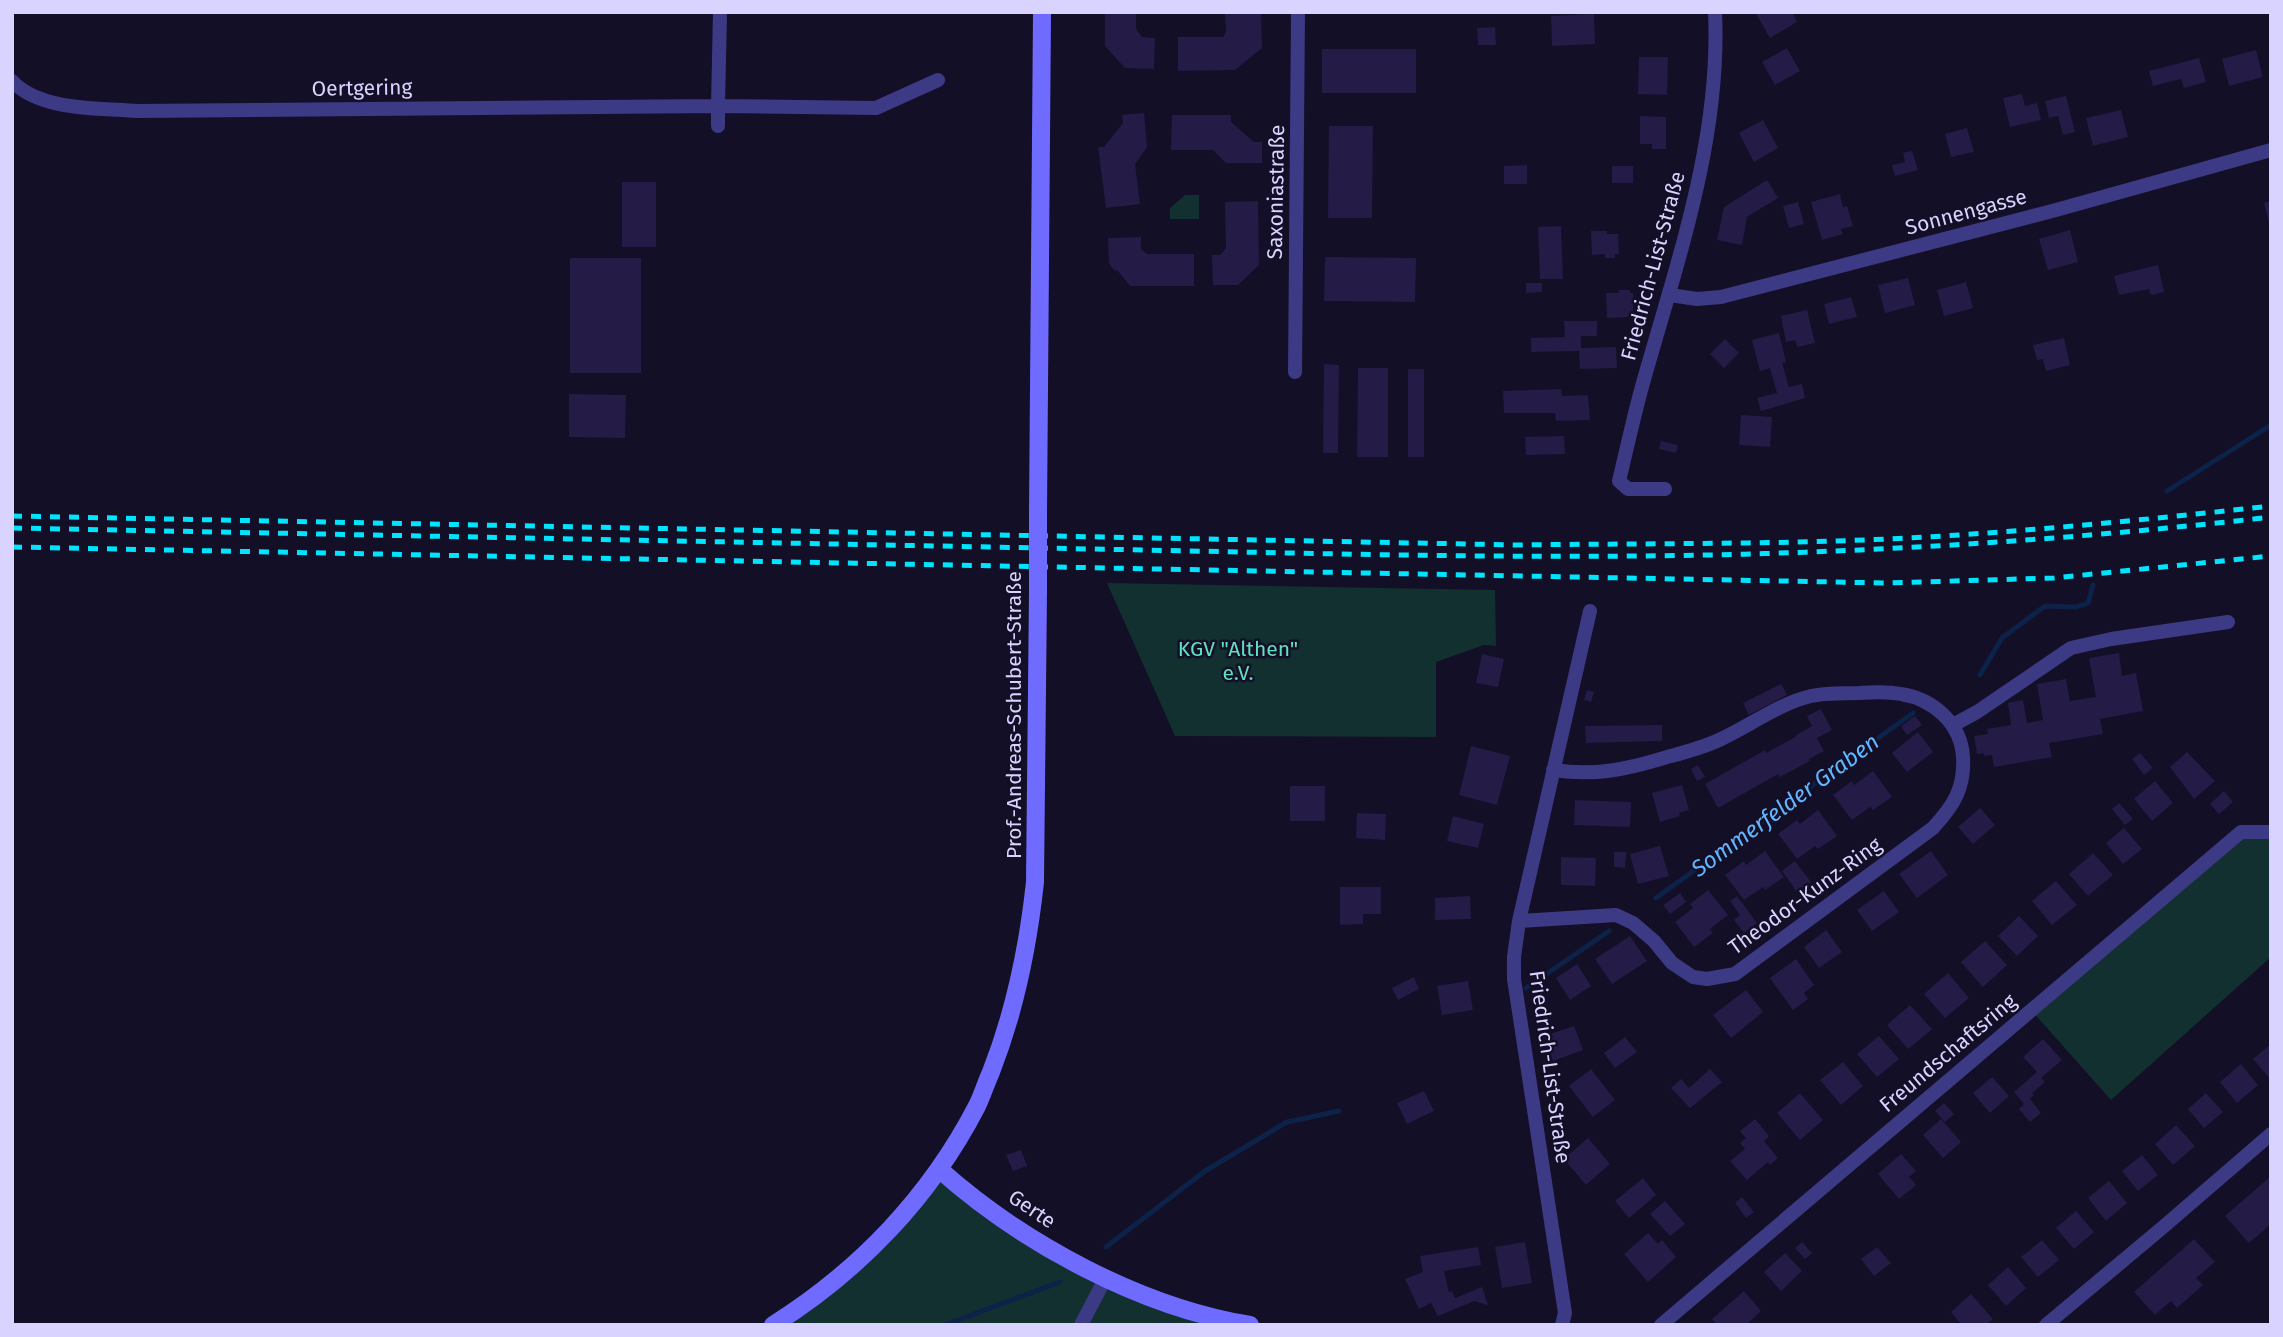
<svg xmlns="http://www.w3.org/2000/svg" width="2283" height="1337" font-family="'Fira Sans',sans-serif">
	<style>
		.green { fill: #12302f }
		.lines { fill: none; stroke-linecap: round; stroke-linejoin: round }
		.stream { stroke: #0c2248; stroke-width: 5 }
		.building { fill: #241b47 }
		.street { stroke: #3d3a85; stroke-width: 14 }
		.secondary { stroke: #6f6bff; stroke-width: 18 }
		.rail { stroke: #00e5ff; stroke-width: 5; stroke-dasharray: 10 9; stroke-linecap: butt }
		.secondary-bridge { stroke: #6f6bff; stroke-width: 18 }
		.labels { text-anchor: middle; dominant-baseline: central; stroke-width: 5; stroke-linejoin: round; paint-order: stroke }
		.street-label { font-size: 21px; fill: #d9d4ff; stroke: #130f26 }
		.park-label { font-size: 21px; fill: #5fe0c0; stroke: #130f26 }
		.water-label { font-size: 23px; font-style: italic; fill: #62b6ff; stroke: #130f26 }
	</style>
	<rect width="100%" height="100%" fill="#130f26"/>
	<path class="green" d="M1185 195H1199V219H1170V208Z
		M1107 583 1495 590 1496 646 1484 645 1436 662V737L1175 736Z
		M2241 832H2271V957L2111 1100 2031 1010Z
		M939 1169 1105 1279 1250 1325H773L802 1306Z"/>
	<g class="lines">
		<path class="stream" d="M2167 491 2271 425
			M1980 675 2002 638 2045 606 2076 607 2088 603 2093 585
			M1656 898 1913 713
			M1526 988 1609 931
			M1106 1247 1205 1171 1287 1122 1339 1111
			M945 1325 1060 1282"/>
	</g>
	<path class="building" d="M1105 12H1136V29L1142 37 1155 38 1154 69 1125 68 1105 46Z
		M1225 12H1261L1262 48 1235 70 1178 71V37H1223L1226 32Z
		M1755 12H1792L1797 22 1770 38Z
		M1594 14 1595 44 1552 46 1551 16Z
		M1495 27 1496 45H1478L1477 28Z
		M1787 48 1800 71 1775 85 1762 62Z
		M1322 49H1416V93H1322Z
		M2256 50 2263 77 2229 86 2222 59Z
		M1639 57H1668L1667 95 1638 94Z
		M2199 58 2206 82 2184 88 2181 79 2153 86 2149 71Z
		M2022 94 2025 106 2037 103 2041 120 2010 127 2003 98Z
		M2066 96 2075 132 2063 135 2058 116 2049 118 2045 101Z
		M2121 110 2128 137 2093 146 2086 118Z
		M1144 113 1147 147 1135 164 1140 204 1106 208 1098 147H1104L1123 123 1122 115Z
		M1172 115H1231V122L1254 142H1262V163H1226L1213 150H1171Z
		M1640 116 1666 117V149H1652V144H1640Z
		M1763 120 1778 148 1754 162 1739 133Z
		M1329 126H1373L1372 218H1328Z
		M1967 128 1974 152 1951 157 1945 134Z
		M1912 151 1918 170 1895 176 1892 165 1905 162 1903 153Z
		M1527 165V184H1504V166Z
		M1612 166H1633V183H1612Z
		M1767 180 1778 198 1747 217 1742 245 1717 240 1724 207Z
		M622 182H656V247H622Z
		M1840 194 1843 207 1847 206 1853 226 1841 229 1843 234 1822 240 1811 202Z
		M1258 201 1259 265 1238 285H1213L1212 255H1220L1226 248 1225 202Z
		M2271 201V225L2270 226 2264 203Z
		M1798 202 1804 224 1789 228 1783 206Z
		M1561 226 1563 279H1540L1538 227Z
		M2070 230 2078 262 2048 270 2039 239Z
		M1591 231H1607V234H1618L1619 254H1615V258H1605V254L1592 255Z
		M1141 237V249L1147 254H1194V286H1130L1117 270 1115 271 1109 264 1108 238Z
		M1325 257 1416 258 1415 302 1324 301Z
		M570 258H641V373H570Z
		M2158 265 2164 292 2151 295 2149 289 2119 295 2114 276Z
		M1908 278 1915 305 1885 313 1878 285Z
		M1966 282 1973 308 1944 316 1937 290Z
		M1526 283H1542V292L1526 293Z
		M1618 290H1630V293H1633V317L1607 318 1606 293H1619Z
		M1851 297 1857 317 1829 324 1824 304Z
		M1807 310 1815 343 1797 347 1795 340 1786 342 1781 316Z
		M1564 321H1597V336H1581V348L1616 347 1617 368 1580 369 1579 351 1531 352V338L1565 337Z
		M1779 333 1786 362 1782 363 1789 387 1802 384 1805 398 1761 411 1757 398 1777 393 1770 368 1760 371 1752 340Z
		M2064 338 2070 365 2046 371 2043 359 2037 360 2033 345Z
		M1725 339 1739 353 1724 368 1710 354Z
		M1324 364 1339 365 1338 453H1323Z
		M1358 368H1388V457H1357Z
		M1408 369H1424V457H1408Z
		M1561 389 1562 396 1588 395 1590 420 1556 421 1555 413H1504L1503 391Z
		M569 394 626 395 625 438 569 437Z
		M1741 415 1772 417 1770 447 1739 445Z
		M1564 436 1565 454 1526 455 1525 437Z
		M1661 441 1678 445 1676 453 1659 449Z
		M2119 653 2122 676 2136 673 2143 711 2100 719 2103 734 2049 743 2052 757 1994 767 1992 755 1984 756V753L1977 754 1974 736 1988 734 1987 729 2011 725 2008 703 2023 700 2027 723 2043 720 2037 684 2066 679 2070 701 2096 697 2089 658Z
		M1482 654 1504 659 1498 687 1476 683Z
		M1781 684 1787 695 1749 715 1743 703Z
		M1587 690 1594 692 1591 702 1584 700Z
		M1821 709 1832 730 1817 738 1824 751 1809 759 1810 761 1780 777 1778 774 1718 808 1705 784 1765 750 1766 753 1797 736 1796 735 1812 726 1807 716Z
		M1915 716 1922 725 1907 735 1901 726Z
		M1662 725V741L1586 743 1585 726Z
		M1918 732 1933 752 1907 772 1892 753Z
		M1471 746 1510 756 1497 805 1459 795Z
		M2187 752 2215 781 2194 799 2170 767Z
		M2140 753 2153 768 2144 775 2132 759Z
		M1698 765 1705 777 1697 781 1691 769Z
		M1873 771 1892 797 1873 810 1870 807 1852 820 1833 795 1852 781 1854 785Z
		M2155 781 2173 803 2152 821 2134 799Z
		M1682 785 1689 810 1679 813 1680 816 1660 822 1652 793Z
		M1290 786H1325V821H1290Z
		M2224 791 2233 802 2219 814 2210 804Z
		M1575 800 1631 802 1630 827 1574 825Z
		M2119 803 2133 819 2125 825 2112 809Z
		M1980 808 1995 825 1973 844 1958 827Z
		M1818 810 1837 836 1818 849 1815 846 1797 859 1778 834 1797 820 1800 824Z
		M1357 813 1386 814 1385 840 1356 838Z
		M1453 816 1484 824 1478 848 1447 841Z
		M2124 828 2142 849 2123 864 2106 843Z
		M1660 846 1669 876 1638 884 1630 854Z
		M1765 851 1784 877 1765 890 1763 887 1744 900 1725 875 1744 861 1746 865Z
		M1931 851 1948 875 1917 898 1899 874Z
		M1614 852H1626L1625 868 1614 867Z
		M2093 853 2113 875 2088 896 2069 874Z
		M1561 857 1596 858 1595 886 1561 885Z
		M1795 861 1811 882 1797 892 1782 871Z
		M2056 881 2077 905 2052 925 2032 901Z
		M1340 887H1381V914H1363V924L1340 925Z
		M1708 890 1728 915 1710 929 1713 933 1694 947 1675 922 1693 908 1690 904Z
		M1884 891 1899 912 1872 931 1857 910Z
		M1680 893 1686 902 1670 914 1663 905Z
		M1470 896 1471 919 1435 920V898Z
		M1737 896 1757 923 1744 933 1734 920 1740 915 1730 901Z
		M2019 916 2038 936 2017 956 1998 936Z
		M1826 930 1842 952 1819 968 1804 947Z
		M1630 936 1647 961 1612 984 1595 959Z
		M1985 941 2007 965 1983 987 1961 962Z
		M1796 959 1814 985 1804 993 1808 999 1793 1010 1770 978Z
		M1577 964 1591 986 1570 1000 1556 978Z
		M1948 973 1969 998 1945 1018 1924 994Z
		M1414 977 1419 989 1398 1000 1392 988Z
		M1468 981 1473 1010 1442 1015 1437 986Z
		M1746 990 1763 1012 1731 1038 1713 1015Z
		M1910 1005 1932 1029 1908 1049 1887 1025Z
		M1574 1026 1583 1050 1553 1061 1544 1036Z
		M1879 1036 1899 1059 1877 1077 1857 1054Z
		M1625 1037 1637 1052 1615 1068 1604 1053Z
		M2043 1039 2062 1060 2041 1078 2045 1082 2032 1093 2034 1095 2030 1099 2041 1113 2030 1122 2019 1109 2024 1104 2014 1092 2037 1072 2023 1057Z
		M2271 1044V1080L2253 1059Z
		M1843 1062 1863 1086 1841 1105 1820 1080Z
		M2241 1064 2258 1085 2237 1103 2220 1082Z
		M1591 1069 1615 1100 1593 1117 1569 1086Z
		M1710 1069 1722 1082 1690 1108 1671 1088 1681 1079 1689 1088Z
		M1992 1077 2009 1096 1990 1113 1973 1093Z
		M1424 1091 1434 1111 1407 1124 1397 1103Z
		M1800 1093 1823 1120 1800 1140 1777 1113Z
		M2206 1093 2223 1112 2204 1128 2188 1109Z
		M1944 1103 1954 1114 1945 1122 1935 1111Z
		M1755 1119 1769 1136 1764 1141 1778 1158 1770 1165 1768 1162 1747 1180 1730 1161 1745 1149 1740 1143 1746 1138 1740 1131Z
		M1941 1119 1961 1142 1943 1158 1923 1135Z
		M2176 1125 2195 1146 2173 1165 2155 1144Z
		M1588 1138 1610 1164 1586 1185 1564 1159Z
		M1021 1150 1027 1166 1013 1171 1006 1155Z
		M1901 1154 1916 1171 1909 1177 1916 1185 1899 1199 1878 1174Z
		M2142 1155 2158 1175 2138 1191 2122 1171Z
		M2271 1176V1224L2249 1243 2225 1216Z
		M1643 1178 1656 1195 1629 1218 1615 1201Z
		M2109 1181 2127 1203 2106 1221 2088 1198Z
		M1742 1197 1754 1212 1746 1218 1735 1203Z
		M1665 1201 1685 1224 1670 1236 1650 1214Z
		M2076 1211 2094 1232 2074 1249 2056 1228Z
		M1648 1233 1658 1244 1662 1240 1676 1257 1648 1282 1624 1254Z
		M2194 1239 2215 1262 2196 1278 2203 1285 2177 1308 2171 1301 2155 1315 2134 1292Z
		M2042 1240 2059 1260 2038 1277 2021 1257Z
		M1525 1242 1532 1283 1502 1288 1495 1247Z
		M1802 1242 1812 1253 1805 1259 1795 1248Z
		M1478 1247 1481 1265 1444 1271 1449 1292 1452 1291 1455 1298 1482 1287 1488 1305 1474 1301 1438 1316 1431 1303 1419 1309 1405 1279 1423 1272 1420 1256Z
		M1877 1247 1891 1263 1874 1276 1861 1259Z
		M1785 1253 1802 1271 1781 1291 1764 1272Z
		M2008 1267 2026 1288 2006 1306 1988 1285Z
		M1744 1291 1761 1311 1746 1325H1717L1712 1319Z
		M1971 1294 1993 1319 1986 1325H1962L1951 1312Z"/>
	<g class="lines">
		<path class="street" d="M12 81C40 111 99 108 137 111L718 106 720 12
			M718 126V106L876 108 938 80
			M1670 295 1697 299 1721 297 2056 210 2271 150
			M1295 372 1298 12
			M1665 489H1628L1619 481C1627 448 1634 415 1643 383 1677 262 1721 139 1715 12
			M1953 725 1977 712 2071 648 2111 639 2228 622
			M1519 921 1616 915 1633 923 1654 941 1672 963 1693 977 1707 979 1735 974 1933 828C1953 806 1965 789 1963 757 1961 723 1933 699 1901 694 1887 691 1872 692 1859 693 1843 693 1826 693 1811 696 1780 703 1748 727 1719 740 1702 748 1682 753 1664 758 1624 770 1595 776 1553 770
			M1081 1325 1105 1279
			M1562 1325 1565 1313 1514 979V957L1519 921 1590 611
			M1661 1325 2241 832H2271
			M2046 1325 2162 1228 2271 1134"/>
		<path class="secondary" d="M1038 513 1042 12
			M939 1169C1022 1243 1140 1307 1250 1325
			M773 1325C859 1271 930 1197 977 1106 982 1096 986 1083 991 1072 1015 1011 1028 947 1035 882L1038 592"/>
		<path class="rail" d="M12 516 1519 545C1660 543 1802 545 1943 536 2053 529 2162 518 2271 506
			M12 528C372 535 731 542 1091 549 1310 553 1530 560 1750 554 1924 549 2098 537 2271 517
			M12 547 1887 583 2054 578 2271 556"/>
		<path class="secondary-bridge" d="M1038 592V513"/>
	</g>
	<g class="labels">
		<g class="street-label">
			<text transform="translate(362 88) rotate(-1)">Oertgering</text>
			<text transform="translate(1276 192) rotate(-89)">Saxoniastraße</text>
			<text transform="translate(1966 212) rotate(-15)">Sonnengasse</text>
			<text transform="translate(1653 266) rotate(-75)">Friedrich-List-Straße</text>
			<text transform="translate(1014 715) rotate(-90)">Prof.-Andreas-Schubert-Straße</text>
			<text transform="translate(1805 896) rotate(-36)">Theodor-Kunz-Ring</text>
			<text transform="translate(1948 1053) rotate(-40)">Freundschaftsring</text>
			<text transform="translate(1550 1067) rotate(82)">Friedrich-List-Straße</text>
			<text transform="translate(1032 1209) rotate(34)">Gerte</text>
		</g>
		<g class="park-label">
			<text x="1238" y="649">KGV "Althen"<tspan x="1238" dy="24">e.V.</tspan></text>
		</g>
		<g class="water-label">
			<text transform="translate(1785 805) rotate(-36)">Sommerfelder Graben</text>
		</g>
	</g>
	<rect width="2283" height="1337" fill="none" stroke="#d9d4ff" stroke-width="28"/>
</svg>
